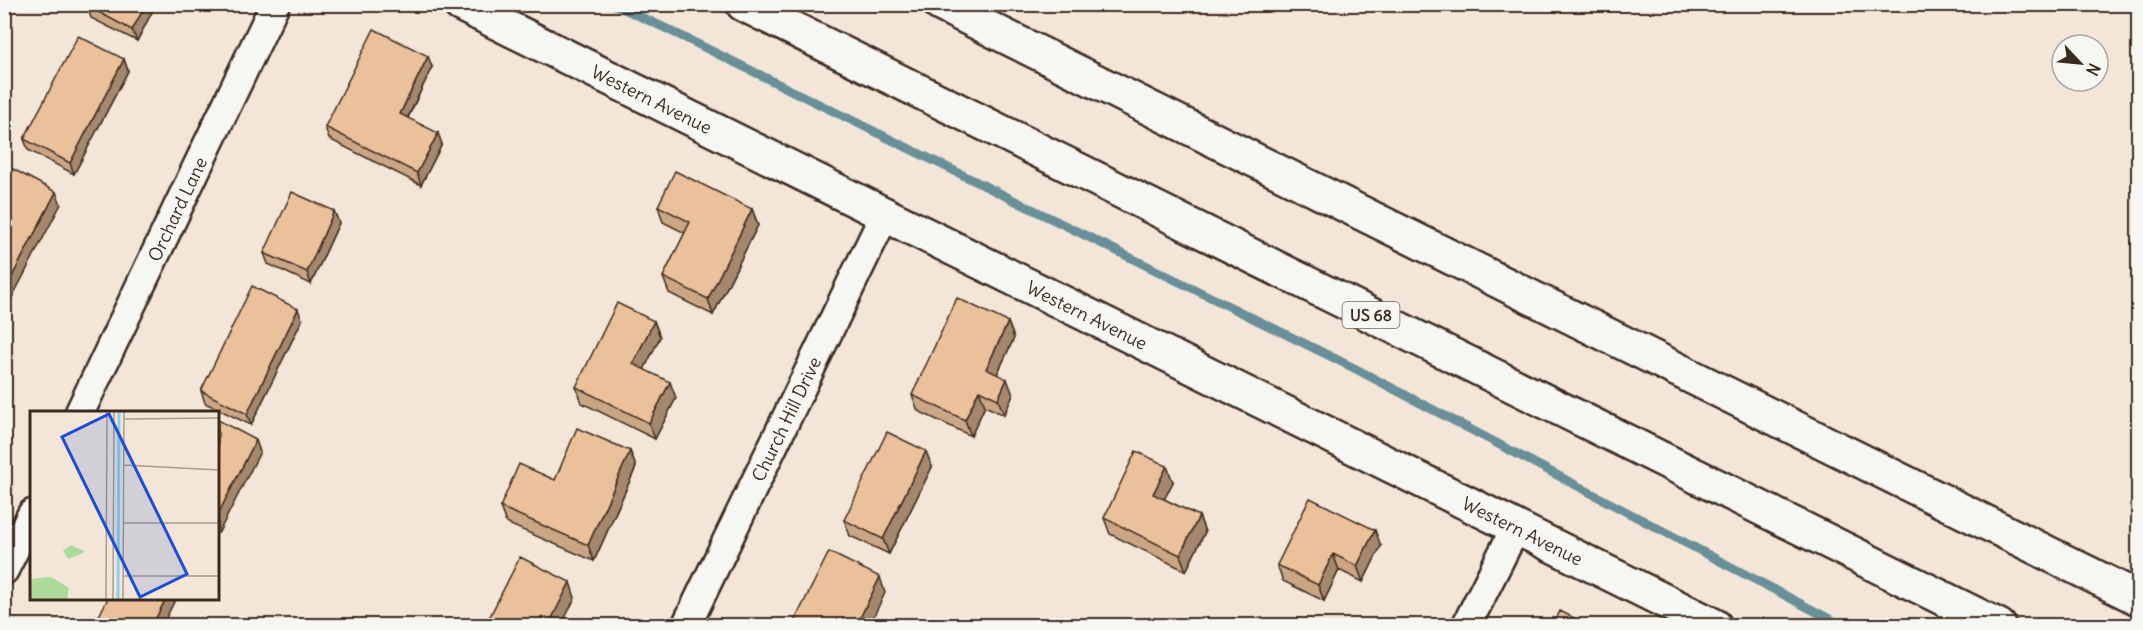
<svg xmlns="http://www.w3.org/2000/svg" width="2143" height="630" font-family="Delius,sans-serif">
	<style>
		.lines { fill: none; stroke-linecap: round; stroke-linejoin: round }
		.stream { stroke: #698f98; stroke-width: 9 }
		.street-casing { stroke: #3b2a1e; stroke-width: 33 }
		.secondary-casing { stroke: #3b2a1e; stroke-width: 38 }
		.highway-casing { stroke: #3b2a1e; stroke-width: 38 }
		.street { stroke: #f6f6f2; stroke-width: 28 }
		.secondary { stroke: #f6f6f2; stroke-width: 33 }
		.highway { stroke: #f6f6f2; stroke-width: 33 }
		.wall { fill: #caa685; stroke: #3b2a1e; stroke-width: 1.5 }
		.shaded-wall { fill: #a4876c; stroke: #3b2a1e; stroke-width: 1.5 }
		.building { fill: #ebc19b; stroke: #3b2a1e; stroke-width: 1.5 }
		.labels { text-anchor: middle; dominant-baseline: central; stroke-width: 6; stroke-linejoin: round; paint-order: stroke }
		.shield { fill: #f6f6f2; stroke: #73675e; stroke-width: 1.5 }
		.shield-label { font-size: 16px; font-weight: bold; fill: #3b2a1e }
		.street-label { font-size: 18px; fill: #3b2a1e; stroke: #f6f6f2 }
		.inset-river { fill: none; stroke: #88d3e9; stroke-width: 3 }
		.inset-road { fill: none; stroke: #a99b8e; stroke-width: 1.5 }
		.view { fill: #1d4ed8; fill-opacity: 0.15; stroke: #1d4ed8; stroke-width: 3 }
		.inset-edge { fill: none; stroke: #3b2a1e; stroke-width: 3 }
	</style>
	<rect width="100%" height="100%" fill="#f3e6d8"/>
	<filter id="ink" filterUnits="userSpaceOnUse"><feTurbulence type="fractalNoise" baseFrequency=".0167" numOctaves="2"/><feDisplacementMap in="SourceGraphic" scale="12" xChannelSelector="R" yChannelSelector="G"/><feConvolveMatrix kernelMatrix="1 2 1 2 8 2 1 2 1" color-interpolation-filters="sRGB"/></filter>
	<g filter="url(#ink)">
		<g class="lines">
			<path class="stream" d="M613 4 665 28 1354 368 1843 626"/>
			<g class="street-casing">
				<g id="street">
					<path id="s1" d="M80 412 275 4"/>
					<path d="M4 570 32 514"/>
					<path id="s2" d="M686 626 885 214"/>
					<path d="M1466 626 1516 527"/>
				</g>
			</g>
			<g class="secondary-casing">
				<g id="secondary">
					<path id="s3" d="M460 4 1715 626"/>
				</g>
			</g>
			<g class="highway-casing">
				<path id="highway" d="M743 4 1999 626
					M940 4 2138 598"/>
			</g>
			<use href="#street" class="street"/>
			<use href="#secondary" class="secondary"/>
			<use href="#highway" class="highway"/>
		</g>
		<path class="wall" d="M156 4 137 41 91 18 87 6Z
			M124 59 128 71 74 174 28 150 24 139Z
			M432 67 408 118 442 144 421 185 329 139 325 127Z
			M658 206 752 209 758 225 713 315 669 293 663 277 685 233 663 222Z
			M334 211 339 223 311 284 268 264 264 253Z
			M302 320 251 425 205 403 201 391Z
			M654 321 660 337 644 369 676 398 655 439 582 403 576 387Z
			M1008 322 1014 338 997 374 1013 395 1004 415 985 406 971 436 918 411 912 395Z
			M630 451 636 467 594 561 506 523 500 507 555 480Z
			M932 467 889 554 850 536 844 520Z
			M1173 482 1164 499 1199 516 1205 532 1186 571 1110 534 1104 518Z
			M1381 546 1363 582 1339 570 1324 601 1283 581 1277 565Z"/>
		<path class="shaded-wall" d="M146 4H156L137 41 132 30Z
			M428 56 432 67 404 125 400 114Z
			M124 59 128 71 74 174 70 163Z
			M438 133 442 144 421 185 417 173Z
			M56 192 61 204 7 307 4 301V292Z
			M752 209 758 225 713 315 708 299Z
			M334 211 339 223 311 284 307 272Z
			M298 309 302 320 251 425 247 414Z
			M654 321 660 337 639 380 633 364Z
			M1008 322 1014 338 992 385 986 369Z
			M1007 379 1013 395 1004 415 998 399Z
			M670 382 676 398 655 439 649 423Z
			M979 390 985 406 971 436 965 420Z
			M256 440 260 452 218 534V514Z
			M630 451 636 467 594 561 588 545Z
			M926 451 932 467 889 554 883 539Z
			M1167 466 1173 482 1159 510 1153 494Z
			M1199 516 1205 532 1186 571 1180 555Z
			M1375 530 1381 546 1363 582 1357 566Z
			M1333 554 1339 570 1324 601 1318 585Z
			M880 577 885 593 869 626H856Z
			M570 582 575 598 561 626H548Z
			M166 598H176L162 626H152Z"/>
		<path class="building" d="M87 4H146L132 30 87 6Z
			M374 29 428 56 400 114 438 133 417 173 325 127Z
			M78 36 124 59 70 163 24 139Z
			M11 168 56 192 4 292V180Z
			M675 171 752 209 708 299 663 277 690 222 658 206Z
			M292 192 334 211 307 272 264 253Z
			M252 286 298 309 247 414 201 391Z
			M957 298 1008 322 986 369 1007 379 998 399 979 390 965 420 912 395Z
			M617 303 654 321 633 364 670 382 649 423 576 387Z
			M218 420 256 440 218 514Z
			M577 428 630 451 588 545 500 507 519 464 555 480Z
			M887 432 926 451 883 539 844 520Z
			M1136 451 1167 466 1153 494 1199 516 1180 555 1104 518Z
			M1310 498 1375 530 1357 566 1333 554 1318 585 1277 565Z
			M829 552 880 577 856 626H792Z
			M520 557 570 582 548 626H485Z
			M108 598H166L152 626H94Z
			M1560 611 1590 626H1553Z"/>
	</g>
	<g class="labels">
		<rect class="shield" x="1342.5" y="302" width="57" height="26" rx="4.5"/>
		<g class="shield-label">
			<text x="1371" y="315">US 68</text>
		</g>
		<g class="street-label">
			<text stroke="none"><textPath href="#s3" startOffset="214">Western Avenue</textPath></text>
			<text stroke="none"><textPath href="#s1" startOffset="225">Orchard Lane</textPath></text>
			<text stroke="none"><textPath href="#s3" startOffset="700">Western Avenue</textPath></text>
			<text stroke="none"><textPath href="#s2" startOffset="230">Church Hill Drive</textPath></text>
			<text stroke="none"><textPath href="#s3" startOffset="1186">Western Avenue</textPath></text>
		</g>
	</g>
	<g transform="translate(30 411)">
		<rect width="189" height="189" fill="#f3e6d8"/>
		<path d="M41 134 54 140 53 142 38 148 33 140ZM21 166 39 177 37 189 0 188V168Z" fill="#abda9a"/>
		<path class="inset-river" d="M88 189 89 0"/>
		<path class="inset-road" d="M94 8 189 7M94 54 189 59M94 112H189M94 165H189M76 189 77 0M83 189 84 0M93 189 94 0"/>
		<path class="view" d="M79 3 157 163 110 186 32 26Z"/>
		<rect width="189" height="189" class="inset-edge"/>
	</g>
	<rect width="2143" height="630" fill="none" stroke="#f6f6f2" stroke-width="24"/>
	<rect x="12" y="12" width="2119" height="606" fill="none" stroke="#3b2a1e" stroke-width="2" filter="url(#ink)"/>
	<g transform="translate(2080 63) rotate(116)"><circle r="28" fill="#f6f6f2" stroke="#aba49d" stroke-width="1.5"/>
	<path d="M0-4.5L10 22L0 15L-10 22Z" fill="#3b2a1e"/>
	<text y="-9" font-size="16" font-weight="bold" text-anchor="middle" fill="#3b2a1e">N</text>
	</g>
</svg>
